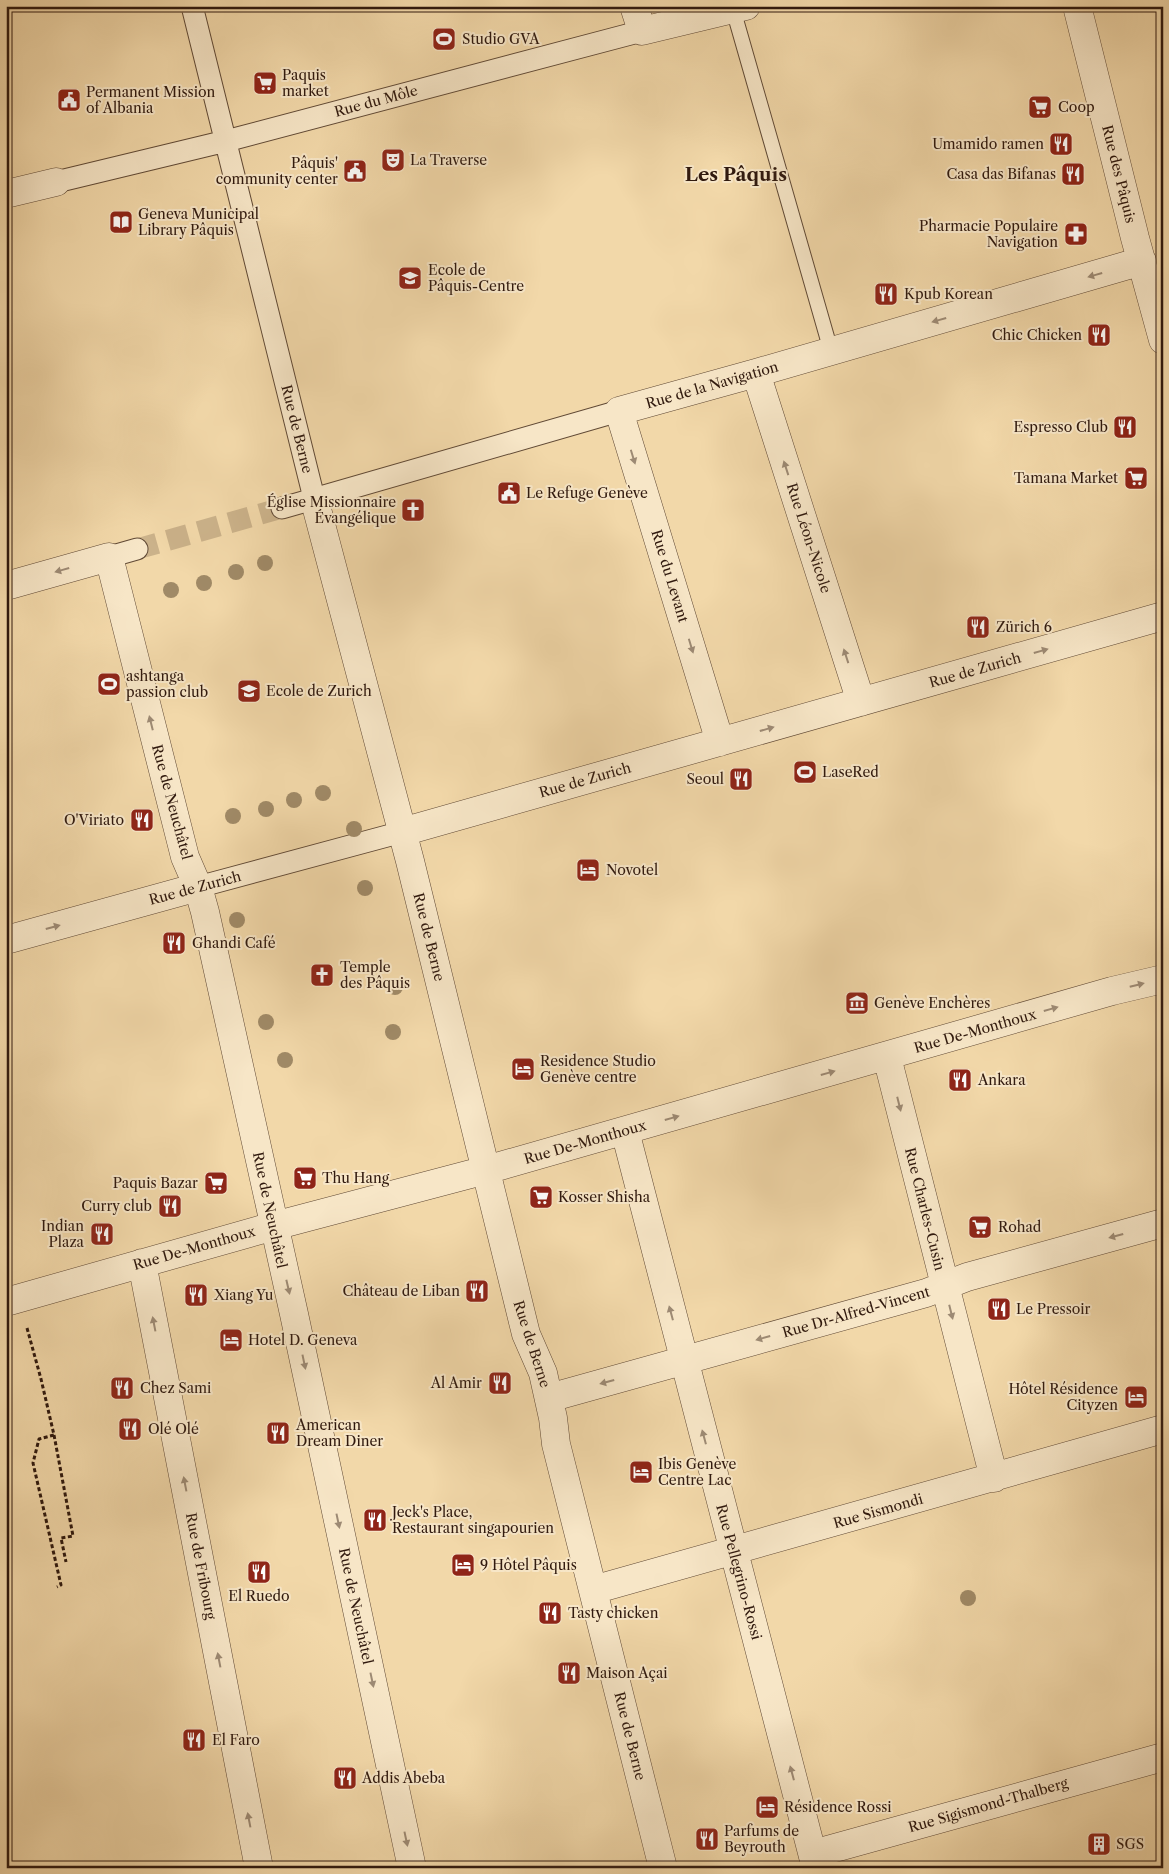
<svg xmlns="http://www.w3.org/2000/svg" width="1169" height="1874" font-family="'Libre Caslon Text',serif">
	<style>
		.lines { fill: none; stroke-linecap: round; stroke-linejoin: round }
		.pedestrian-tunnel { stroke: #cbb28a; stroke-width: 21; stroke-dasharray: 21 11; stroke-linecap: butt }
		.service-casing { stroke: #604935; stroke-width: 16 }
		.pedestrian-casing { stroke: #604935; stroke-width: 23 }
		.minor-casing { stroke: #604935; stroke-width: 29 }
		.path { stroke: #30190e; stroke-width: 3; stroke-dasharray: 4 2.5; stroke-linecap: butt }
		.service { stroke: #f7e6c7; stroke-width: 14 }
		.pedestrian { stroke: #f7e6c7; stroke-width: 21 }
		.minor { stroke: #f7e6c7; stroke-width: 28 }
		.tree { fill: #a08a67 }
		.oneway { fill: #9d8a74 }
		.labels { text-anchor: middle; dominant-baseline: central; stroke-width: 4; stroke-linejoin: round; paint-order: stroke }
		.poi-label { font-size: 14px; fill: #30190e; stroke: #f7e6c7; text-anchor: start }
		.street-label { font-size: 14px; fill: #30190e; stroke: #f7e6c7 }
		.district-label { font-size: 19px; font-weight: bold; fill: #30190e; stroke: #f7e6c7 }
	</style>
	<rect width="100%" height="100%" fill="#f2d8a9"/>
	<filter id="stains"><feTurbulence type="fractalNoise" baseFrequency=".004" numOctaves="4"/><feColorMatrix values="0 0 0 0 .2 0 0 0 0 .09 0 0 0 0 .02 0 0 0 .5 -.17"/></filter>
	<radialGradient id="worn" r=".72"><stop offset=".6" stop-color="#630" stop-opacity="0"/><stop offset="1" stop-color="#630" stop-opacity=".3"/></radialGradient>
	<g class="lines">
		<path class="pedestrian-tunnel" d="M137 549 282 508"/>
		<g class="service-casing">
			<path id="service" d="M733 9 831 351"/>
		</g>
		<g class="pedestrian-casing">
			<path id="pedestrian" d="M192 6 314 498
				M56 182 226 141 642 31
				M282 508 619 411
				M109 557 137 549
				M198 887 402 832"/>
		</g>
		<g class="minor-casing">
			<path id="minor" d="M634 6 642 31 746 6
				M1077 6 1135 238 1163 340
				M6 194 56 182
				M756 373 861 702
				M314 498 410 861 526 1334 543 1373 553 1418 556 1444 663 1868
				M6 586 109 557 185 857 198 887 205 912 294 1314 412 1868
				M720 742 619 411 756 373 1142 261
				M402 832 1163 616
				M6 940 198 887
				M887 1057 994 1478
				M625 1131 816 1868
				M142 1263 259 1868
				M6 1302 274 1226 486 1170 1112 991 1163 979
				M549 1398 926 1293 967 1277 1163 1223
				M593 1590 1163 1429
				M813 1854 1163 1757"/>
		</g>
		<path class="path" d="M27 1328 41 1379 54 1435 39 1439 33 1463 61 1585 57 1587
			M54 1435 73 1536 61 1538 66 1562"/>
		<use href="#service" class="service"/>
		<use href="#pedestrian" class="pedestrian"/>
		<use href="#minor" class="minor"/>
	</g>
	<g class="tree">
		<circle cx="265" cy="563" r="8"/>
		<circle cx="236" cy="572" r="8"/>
		<circle cx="204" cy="583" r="8"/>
		<circle cx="171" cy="590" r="8"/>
		<circle cx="323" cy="793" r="8"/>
		<circle cx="294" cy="800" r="8"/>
		<circle cx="266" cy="809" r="8"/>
		<circle cx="233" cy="816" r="8"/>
		<circle cx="354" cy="829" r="8"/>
		<circle cx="365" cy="888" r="8"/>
		<circle cx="237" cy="920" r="8"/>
		<circle cx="395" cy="987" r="8"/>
		<circle cx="266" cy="1022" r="8"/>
		<circle cx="393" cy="1032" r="8"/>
		<circle cx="285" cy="1060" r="8"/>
		<circle cx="968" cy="1598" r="8"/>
	</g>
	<defs><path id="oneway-solid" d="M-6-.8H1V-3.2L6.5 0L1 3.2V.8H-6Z" transform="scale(1.25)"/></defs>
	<g class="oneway">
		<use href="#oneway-solid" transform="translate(1095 275) rotate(164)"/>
		<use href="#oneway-solid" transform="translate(939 320) rotate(164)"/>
		<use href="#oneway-solid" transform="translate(633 457) rotate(73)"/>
		<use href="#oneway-solid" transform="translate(786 468) rotate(-108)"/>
		<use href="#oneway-solid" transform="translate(62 570) rotate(164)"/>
		<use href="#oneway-solid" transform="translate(691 646) rotate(73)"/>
		<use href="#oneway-solid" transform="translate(1041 651) rotate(-16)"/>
		<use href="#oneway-solid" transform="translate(846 656) rotate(-108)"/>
		<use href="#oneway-solid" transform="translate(151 723) rotate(-104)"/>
		<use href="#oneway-solid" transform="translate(767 729) rotate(-16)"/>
		<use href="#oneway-solid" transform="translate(53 927) rotate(-15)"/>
		<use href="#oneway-solid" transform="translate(1137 985) rotate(-14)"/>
		<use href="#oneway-solid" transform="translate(1051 1009) rotate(-16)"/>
		<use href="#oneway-solid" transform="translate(828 1073) rotate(-16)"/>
		<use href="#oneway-solid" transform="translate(899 1104) rotate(76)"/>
		<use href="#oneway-solid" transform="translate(672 1118) rotate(-16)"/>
		<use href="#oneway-solid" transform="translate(1116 1236) rotate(165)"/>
		<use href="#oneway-solid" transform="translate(288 1287) rotate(77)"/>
		<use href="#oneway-solid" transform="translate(951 1312) rotate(76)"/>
		<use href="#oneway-solid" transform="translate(671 1313) rotate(-105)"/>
		<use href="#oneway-solid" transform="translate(154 1324) rotate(-101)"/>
		<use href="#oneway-solid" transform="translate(763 1338) rotate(164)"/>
		<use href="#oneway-solid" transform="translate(304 1362) rotate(78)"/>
		<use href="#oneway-solid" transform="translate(607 1382) rotate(165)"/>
		<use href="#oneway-solid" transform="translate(704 1437) rotate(-105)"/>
		<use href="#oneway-solid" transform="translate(185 1484) rotate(-101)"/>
		<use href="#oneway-solid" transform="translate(338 1521) rotate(78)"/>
		<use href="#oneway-solid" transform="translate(219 1660) rotate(-101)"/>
		<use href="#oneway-solid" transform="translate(372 1680) rotate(78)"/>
		<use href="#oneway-solid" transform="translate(792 1773) rotate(-105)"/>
		<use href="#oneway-solid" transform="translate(249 1820) rotate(-101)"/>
		<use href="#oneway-solid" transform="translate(406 1839) rotate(78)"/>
	</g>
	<defs>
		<g id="stadium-square" transform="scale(1.25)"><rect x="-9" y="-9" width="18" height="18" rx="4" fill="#8f2418" stroke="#f7e6c7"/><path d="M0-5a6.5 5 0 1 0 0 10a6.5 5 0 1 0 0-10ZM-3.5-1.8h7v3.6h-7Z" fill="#fff"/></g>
		<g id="supermarket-square" transform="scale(1.25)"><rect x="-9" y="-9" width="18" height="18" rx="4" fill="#8f2418" stroke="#f7e6c7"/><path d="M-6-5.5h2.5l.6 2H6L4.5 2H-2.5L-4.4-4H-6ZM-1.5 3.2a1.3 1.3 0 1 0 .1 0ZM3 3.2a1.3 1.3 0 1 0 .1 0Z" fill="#fff"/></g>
		<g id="civic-square" transform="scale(1.25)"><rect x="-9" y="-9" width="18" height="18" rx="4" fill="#8f2418" stroke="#f7e6c7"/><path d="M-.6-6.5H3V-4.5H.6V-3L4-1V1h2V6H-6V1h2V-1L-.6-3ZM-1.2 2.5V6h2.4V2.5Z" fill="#fff"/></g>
		<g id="restaurant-square" transform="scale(1.25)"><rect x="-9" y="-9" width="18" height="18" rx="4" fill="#8f2418" stroke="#f7e6c7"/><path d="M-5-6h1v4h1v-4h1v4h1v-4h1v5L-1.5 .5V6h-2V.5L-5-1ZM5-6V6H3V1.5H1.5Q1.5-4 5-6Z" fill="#fff"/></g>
		<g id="theatre-square" transform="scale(1.25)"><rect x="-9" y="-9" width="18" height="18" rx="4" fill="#8f2418" stroke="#f7e6c7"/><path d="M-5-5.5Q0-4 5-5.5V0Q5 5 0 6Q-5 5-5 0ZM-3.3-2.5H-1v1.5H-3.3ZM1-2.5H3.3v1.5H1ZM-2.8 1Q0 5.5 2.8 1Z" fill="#fff"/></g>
		<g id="library-square" transform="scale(1.25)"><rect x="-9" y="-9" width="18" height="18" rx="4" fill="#8f2418" stroke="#f7e6c7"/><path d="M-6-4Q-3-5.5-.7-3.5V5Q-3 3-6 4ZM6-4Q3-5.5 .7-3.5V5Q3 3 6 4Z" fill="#fff"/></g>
		<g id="pharmacy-square" transform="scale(1.25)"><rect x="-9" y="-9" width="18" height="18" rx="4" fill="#8f2418" stroke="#f7e6c7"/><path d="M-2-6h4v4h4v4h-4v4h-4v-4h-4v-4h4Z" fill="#fff"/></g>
		<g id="school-square" transform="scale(1.25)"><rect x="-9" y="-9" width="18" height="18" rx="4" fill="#8f2418" stroke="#f7e6c7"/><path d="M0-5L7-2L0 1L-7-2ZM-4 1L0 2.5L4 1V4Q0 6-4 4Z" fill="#fff"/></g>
		<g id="church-square" transform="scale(1.25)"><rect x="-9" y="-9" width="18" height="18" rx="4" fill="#8f2418" stroke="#f7e6c7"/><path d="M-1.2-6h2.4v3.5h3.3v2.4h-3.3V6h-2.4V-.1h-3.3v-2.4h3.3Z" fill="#fff"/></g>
		<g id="hotel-square" transform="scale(1.25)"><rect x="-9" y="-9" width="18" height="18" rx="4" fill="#8f2418" stroke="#f7e6c7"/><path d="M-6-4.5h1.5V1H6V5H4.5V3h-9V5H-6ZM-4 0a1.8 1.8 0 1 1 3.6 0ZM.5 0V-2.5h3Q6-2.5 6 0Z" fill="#fff"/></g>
		<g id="museum-square" transform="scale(1.25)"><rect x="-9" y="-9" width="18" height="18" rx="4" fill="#8f2418" stroke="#f7e6c7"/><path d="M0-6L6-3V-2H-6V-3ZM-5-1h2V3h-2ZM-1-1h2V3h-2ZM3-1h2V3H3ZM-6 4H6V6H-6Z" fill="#fff"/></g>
		<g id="building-square" transform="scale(1.25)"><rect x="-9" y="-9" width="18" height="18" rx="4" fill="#8f2418" stroke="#f7e6c7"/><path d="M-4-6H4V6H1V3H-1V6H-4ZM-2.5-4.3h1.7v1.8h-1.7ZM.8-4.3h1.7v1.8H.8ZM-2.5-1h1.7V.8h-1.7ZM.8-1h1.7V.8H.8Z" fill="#fff"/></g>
	</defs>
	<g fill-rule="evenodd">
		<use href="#stadium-square" x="444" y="39"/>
		<use href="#supermarket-square" x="265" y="83"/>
		<use href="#civic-square" x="69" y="100"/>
		<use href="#supermarket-square" x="1040" y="107"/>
		<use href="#restaurant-square" x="1061" y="144"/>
		<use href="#theatre-square" x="393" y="160"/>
		<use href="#civic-square" x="355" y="171"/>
		<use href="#restaurant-square" x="1073" y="174"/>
		<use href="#library-square" x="121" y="222"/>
		<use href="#pharmacy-square" x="1076" y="234"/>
		<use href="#school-square" x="410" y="278"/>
		<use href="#restaurant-square" x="886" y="294"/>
		<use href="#restaurant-square" x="1099" y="335"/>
		<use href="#restaurant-square" x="1125" y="427"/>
		<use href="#supermarket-square" x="1136" y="478"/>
		<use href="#civic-square" x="509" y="493"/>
		<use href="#church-square" x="413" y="510"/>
		<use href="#restaurant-square" x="978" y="627"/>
		<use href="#stadium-square" x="109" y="684"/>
		<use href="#school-square" x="249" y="691"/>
		<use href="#stadium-square" x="805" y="772"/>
		<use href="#restaurant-square" x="741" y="779"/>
		<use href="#restaurant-square" x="142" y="820"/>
		<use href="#hotel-square" x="588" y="870"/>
		<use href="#restaurant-square" x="174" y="943"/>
		<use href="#church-square" x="322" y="975"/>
		<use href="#museum-square" x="857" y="1003"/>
		<use href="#hotel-square" x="523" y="1069"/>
		<use href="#restaurant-square" x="960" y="1080"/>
		<use href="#supermarket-square" x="305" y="1178"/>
		<use href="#supermarket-square" x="216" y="1183"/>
		<use href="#supermarket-square" x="541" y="1197"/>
		<use href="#restaurant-square" x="170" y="1206"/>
		<use href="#supermarket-square" x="980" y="1227"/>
		<use href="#restaurant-square" x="102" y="1234"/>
		<use href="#restaurant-square" x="477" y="1291"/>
		<use href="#restaurant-square" x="196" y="1295"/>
		<use href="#restaurant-square" x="999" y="1309"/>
		<use href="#hotel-square" x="231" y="1340"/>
		<use href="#restaurant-square" x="500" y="1383"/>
		<use href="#restaurant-square" x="122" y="1388"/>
		<use href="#hotel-square" x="1136" y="1397"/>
		<use href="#restaurant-square" x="130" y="1429"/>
		<use href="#restaurant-square" x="278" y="1433"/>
		<use href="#hotel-square" x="641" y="1472"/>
		<use href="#restaurant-square" x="375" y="1520"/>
		<use href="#hotel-square" x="463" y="1565"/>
		<use href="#restaurant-square" x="259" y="1572"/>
		<use href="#restaurant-square" x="550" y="1613"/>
		<use href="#restaurant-square" x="569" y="1673"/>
		<use href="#restaurant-square" x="194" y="1740"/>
		<use href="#restaurant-square" x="345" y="1778"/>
		<use href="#hotel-square" x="767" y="1807"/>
		<use href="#restaurant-square" x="707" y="1839"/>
		<use href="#building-square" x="1099" y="1844"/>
	</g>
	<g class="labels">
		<g class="poi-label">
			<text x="462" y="39">Studio GVA</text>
			<text x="282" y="75">Paquis<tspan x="282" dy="16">market</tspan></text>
			<text x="86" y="92">Permanent Mission<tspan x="86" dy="16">of Albania</tspan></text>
			<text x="1058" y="107">Coop</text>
			<text x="1044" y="144" text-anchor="end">Umamido ramen</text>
			<text x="410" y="160">La Traverse</text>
			<text x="338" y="163" text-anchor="end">Pâquis'<tspan x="338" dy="16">community center</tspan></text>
			<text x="1056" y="174" text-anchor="end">Casa das Bifanas</text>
			<text x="138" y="214">Geneva Municipal<tspan x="138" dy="16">Library Pâquis</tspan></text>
			<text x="1058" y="226" text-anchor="end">Pharmacie Populaire<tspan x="1058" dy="16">Navigation</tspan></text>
			<text x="428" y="270">Ecole de<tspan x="428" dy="16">Pâquis-Centre</tspan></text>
			<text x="904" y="294">Kpub Korean</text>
			<text x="1082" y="335" text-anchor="end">Chic Chicken</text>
			<text x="1108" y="427" text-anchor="end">Espresso Club</text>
			<text x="1118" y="478" text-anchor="end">Tamana Market</text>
			<text x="526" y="493">Le Refuge Genève</text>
			<text x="396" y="502" text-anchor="end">Église Missionnaire<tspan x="396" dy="16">Évangélique</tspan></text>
			<text x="996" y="627">Zürich 6</text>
			<text x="126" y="676">ashtanga<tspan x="126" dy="16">passion club</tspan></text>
			<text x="266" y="691">Ecole de Zurich</text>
			<text x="822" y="772">LaseRed</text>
			<text x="724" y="779" text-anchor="end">Seoul</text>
			<text x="124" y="820" text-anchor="end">O'Viriato</text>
			<text x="606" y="870">Novotel</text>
			<text x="192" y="943">Ghandi Café</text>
			<text x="340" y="967">Temple<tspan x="340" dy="16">des Pâquis</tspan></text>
			<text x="874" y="1003">Genève Enchères</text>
			<text x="540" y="1061">Residence Studio<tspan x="540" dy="16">Genève centre</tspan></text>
			<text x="978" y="1080">Ankara</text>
			<text x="322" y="1178">Thu Hang</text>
			<text x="198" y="1183" text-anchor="end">Paquis Bazar</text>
			<text x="558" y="1197">Kosser Shisha</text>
			<text x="152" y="1206" text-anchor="end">Curry club</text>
			<text x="84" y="1226" text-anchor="end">Indian<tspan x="84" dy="16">Plaza</tspan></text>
			<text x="998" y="1227">Rohad</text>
			<text x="460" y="1291" text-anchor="end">Château de Liban</text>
			<text x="214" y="1295">Xiang Yu</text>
			<text x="1016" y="1309">Le Pressoir</text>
			<text x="248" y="1340">Hotel D. Geneva</text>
			<text x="482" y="1383" text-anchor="end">Al Amir</text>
			<text x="140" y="1388">Chez Sami</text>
			<text x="1118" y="1389" text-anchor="end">Hôtel Résidence<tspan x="1118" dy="16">Cityzen</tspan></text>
			<text x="296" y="1425">American<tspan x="296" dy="16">Dream Diner</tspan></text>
			<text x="148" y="1429">Olé Olé</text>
			<text x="658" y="1464">Ibis Genève<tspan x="658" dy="16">Centre Lac</tspan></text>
			<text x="392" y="1512">Jeck's Place,<tspan x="392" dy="16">Restaurant singapourien</tspan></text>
			<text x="480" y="1565">9 Hôtel Pâquis</text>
			<text x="259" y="1596" text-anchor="middle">El Ruedo</text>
			<text x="568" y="1613">Tasty chicken</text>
			<text x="586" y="1673">Maison Açai</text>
			<text x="212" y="1740">El Faro</text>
			<text x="362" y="1778">Addis Abeba</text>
			<text x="784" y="1807">Résidence Rossi</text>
			<text x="724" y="1831">Parfums de<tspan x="724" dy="16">Beyrouth</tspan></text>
			<text x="1116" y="1844">SGS</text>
		</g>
		<g class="street-label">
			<text transform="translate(376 101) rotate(-15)">Rue du Môle</text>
			<text transform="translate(1119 174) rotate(76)">Rue des Pâquis</text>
			<text transform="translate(712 385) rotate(-16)">Rue de la Navigation</text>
			<text transform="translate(297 429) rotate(76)">Rue de Berne</text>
			<text transform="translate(809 538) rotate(72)">Rue Léon-Nicole</text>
			<text transform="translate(670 576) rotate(73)">Rue du Levant</text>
			<text transform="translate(975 670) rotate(-16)">Rue de Zurich</text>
			<text transform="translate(585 780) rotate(-16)">Rue de Zurich</text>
			<text transform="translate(172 802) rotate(75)">Rue de Neuchâtel</text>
			<text transform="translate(195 888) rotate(-15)">Rue de Zurich</text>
			<text transform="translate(429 937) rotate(76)">Rue de Berne</text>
			<text transform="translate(975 1031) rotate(-16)">Rue De-Monthoux</text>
			<text transform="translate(585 1142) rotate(-16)">Rue De-Monthoux</text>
			<text transform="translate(925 1209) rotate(76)">Rue Charles-Cusin</text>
			<text transform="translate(270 1210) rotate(78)">Rue de Neuchâtel</text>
			<text transform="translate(194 1248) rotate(-16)">Rue De-Monthoux</text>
			<text transform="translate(856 1312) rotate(-16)">Rue Dr-Alfred-Vincent</text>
			<text transform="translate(532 1344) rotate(72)">Rue de Berne</text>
			<text transform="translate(878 1511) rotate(-16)">Rue Sismondi</text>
			<text transform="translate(201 1566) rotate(79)">Rue de Fribourg</text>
			<text transform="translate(739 1572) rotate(75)">Rue Pellegrino-Rossi</text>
			<text transform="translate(356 1606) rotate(78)">Rue de Neuchâtel</text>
			<text transform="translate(630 1736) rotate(76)">Rue de Berne</text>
			<text transform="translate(988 1805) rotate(-16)">Rue Sigismond-Thalberg</text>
		</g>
		<g class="district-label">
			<text x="736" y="174">Les Pâquis</text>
		</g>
	</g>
	<rect width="1169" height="1874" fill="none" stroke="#f2d8a9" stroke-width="25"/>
	<rect x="8" y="8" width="1154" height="1859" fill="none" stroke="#30190e" stroke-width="2.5"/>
	<rect x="12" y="12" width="1144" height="1849" fill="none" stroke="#30190e"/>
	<rect width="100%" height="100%" filter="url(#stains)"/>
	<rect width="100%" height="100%" fill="url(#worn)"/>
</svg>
